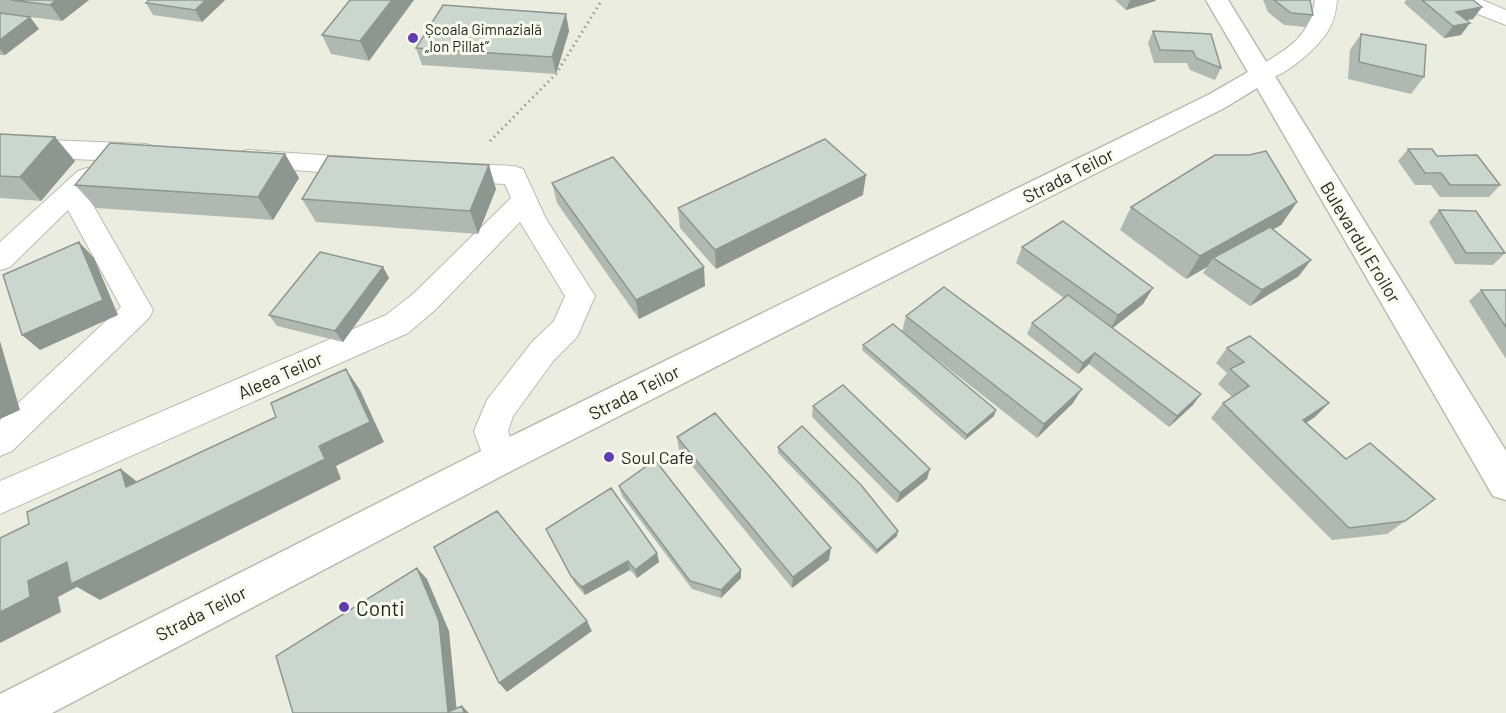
<svg xmlns="http://www.w3.org/2000/svg" width="1506" height="713" font-family="Barlow,sans-serif">
	<style>
		.lines { fill: none; stroke-linecap: round; stroke-linejoin: round }
		.street-casing { stroke: #b9bcaf; stroke-width: 2 }
		.secondary-casing { stroke: #b9bcaf; stroke-width: 3 }
		.path { stroke: #999c92; stroke-width: 3; stroke-dasharray: 1.5 4; stroke-linecap: butt }
		.street { fill: #fff; fill-rule: evenodd }
		.secondary { fill: #fff; fill-rule: evenodd }
		.wall { fill: #afb9b1 }
		.shaded-wall { fill: #8e9690 }
		.building { fill: #cbd7ce; stroke: #8e9690; stroke-width: 1.5 }
		.poi-dot { fill: #623bb3; stroke: #f7faed; stroke-width: 2 }
		.labels { text-anchor: middle; dominant-baseline: central; stroke-width: 6; stroke-linejoin: round; paint-order: stroke }
		.far-poi-label { font-size: 15px; fill: #262823; stroke: #f7faed; text-anchor: start }
		.street-label { font-size: 18px; fill: #262823; stroke: #f7faed }
		.poi-label { font-size: 18px; fill: #262823; stroke: #f7faed; text-anchor: start }
		.near-poi-label { font-size: 21px; fill: #262823; stroke: #f7faed; text-anchor: start }
	</style>
	<rect width="100%" height="100%" fill="#eaede0"/>
	<g class="lines">
		<g class="street-casing">
			<path id="street" d="M1315 0H1337C1336 9 1335 19 1330 27 1320 48 1276 86 1253 80L1249 75 1253 70C1284 50 1309 41 1315 0Z
				M1452 0H1482L1506 10V25L1455 5Z
				M48 140 146 144 155 147 159 153 155 159 146 162 48 158 39 155 35 149 39 143Z
				M247 150 365 158 374 161 378 167 374 173 365 176 238 165 234 159 238 153Z
				M450 163 514 166 523 169 546 219 595 296 577 337 554 360 513 416 508 431 517 459 512 470 500 474 488 470 474 431 487 400 532 342 554 321 565 296 520 222 435 310 408 333 0 514V481L386 315 413 294 511 198 505 184 450 181 441 178 437 172 441 166Z
				M87 168 96 171 100 177 86 193 153 310 149 318 12 451 0 456V420L121 307 68 210 10 267 0 270V242L78 171Z"/>
		</g>
		<g class="secondary-casing">
			<path id="secondary" d="M1206 0H1228L1506 451V500L1493 496 1257 88 1226 107 513 470 52 713H0V694L487 448 1208 95 1248 72Z"/>
		</g>
		<path class="path" d="M490 141 556 74 602 0"/>
		<use href="#street" class="street"/>
		<use href="#secondary" class="secondary"/>
	</g>
	<path class="wall" d="M0 0H89L62 21 30 17 39 29 5 55H0Z
		M225 0 202 22 153 15 146 3Z
		M350 0 369 61 331 54 322 35Z
		M1115 0H1156L1155 1 1126 10Z
		M1263 0H1310L1313 15 1306 27 1284 25 1268 12Z
		M1406 0H1473L1482 7 1473 19 1467 20 1461 35 1444 38 1404 3Z
		M566 14 569 31 556 74 422 65 416 48Z
		M1153 31 1211 34 1221 68 1215 80 1190 70 1187 63H1154L1148 43Z
		M1361 34 1424 77 1411 94 1348 79 1350 50Z
		M0 134 55 137 75 161 41 201 0 198Z
		M1408 149 1437 156 1500 185 1489 197H1440L1431 185H1415L1398 161Z
		M285 154 299 178 273 220 96 208 75 185Z
		M552 183 705 286 639 319 557 203Z
		M496 189 478 234 316 222 302 199Z
		M863 195 716 269 680 228 678 208Z
		M1297 202 1281 225 1273 229 1299 276 1250 306 1203 273 1207 267 1186 279 1120 230 1131 207Z
		M1439 210 1505 253 1493 265 1455 264 1429 222Z
		M1022 247 1143 304 1112 328 1201 394 1193 405 1169 427 1089 364 1078 374 1027 334 1032 323 1064 298 1016 263Z
		M383 267 389 278 343 342 277 326 269 315Z
		M1481 290H1506V359L1469 301Z
		M906 316 1073 403 1037 438 902 332Z
		M863 345 994 416 965 440 862 350Z
		M1227 348 1315 417 1306 423 1405 521 1387 534 1332 540 1211 418 1223 403 1232 397 1218 384 1227 373 1216 363Z
		M813 406 927 479 897 503 812 417Z
		M677 437 829 560 792 588 679 450Z
		M778 447 897 536 876 554 778 453Z
		M619 486 741 578 721 598 692 589 622 496Z
		M546 529 657 553 659 562 637 578 630 570 585 595 575 584Z"/>
	<path class="shaded-wall" d="M56 0H89L62 21 50 5Z
		M206 0H225L202 22 195 10Z
		M392 0H414L369 61 360 41Z
		M1130 0H1156L1155 1 1126 10Z
		M1482 7 1473 19 1450 23 1456 12Z
		M566 14 569 31 556 74 552 57Z
		M30 17 39 29 5 55 0 49V40Z
		M1470 23 1461 35 1444 38 1453 26Z
		M55 137 75 161 41 201 20 177Z
		M285 154 299 178 273 220 258 197Z
		M489 165 496 189 478 234 470 211Z
		M866 175 863 195 716 269 715 250Z
		M1297 202 1281 225 1218 261 1213 258 1207 267 1186 279 1200 256Z
		M79 242 94 258 118 315 40 350 22 335Z
		M1311 260 1299 276 1250 306 1262 290Z
		M383 267 389 278 343 342 335 331Z
		M704 267 705 286 639 319 636 300Z
		M1153 288 1143 304 1109 331 1118 315Z
		M0 341 20 410 0 419Z
		M1095 353 1089 364 1078 374 1083 363Z
		M346 369 360 390 384 442 336 466 341 479 100 600 77 587 58 597 61 612 0 643V612L28 581 67 562 319 446Z
		M1082 389 1073 403 1037 438 1044 424Z
		M1201 394 1193 405 1169 427 1177 416Z
		M1329 403 1315 417 1288 434 1303 420Z
		M996 410 994 416 965 440 967 435Z
		M121 469 145 488 126 487Z
		M930 469 927 479 897 503 900 493Z
		M898 531 897 536 876 554 877 550Z
		M831 548 829 560 792 588 793 577Z
		M657 553 659 562 637 578 635 570Z
		M628 561 630 570 585 595 582 587Z
		M417 568 427 579 449 631 457 713 448 712Z
		M741 570V578L721 598V590Z
		M587 621 592 631 507 692 499 683Z
		M462 706 469 713H464Z"/>
	<path class="building" d="M11 0H56L50 5Z
		M149 0H206L195 10 146 3Z
		M350 0H392L360 41 322 35Z
		M1274 0H1310L1313 15 1291 13Z
		M1422 0H1473L1482 7 1456 12 1470 23 1453 26Z
		M443 5 566 14 552 57 416 48Z
		M0 13 30 17 0 40Z
		M1153 31 1211 34 1221 68 1196 58 1193 51 1160 50Z
		M1361 34 1426 45 1424 77 1359 62Z
		M0 134 55 137 20 177 0 176Z
		M825 139 866 175 715 250 678 208Z
		M110 143 285 154 258 197 75 185Z
		M1408 149H1432L1437 156 1477 155 1500 185H1450L1441 173H1425Z
		M1266 151 1297 202 1200 256 1131 207 1215 155H1249Z
		M328 156 489 165 470 211 302 199Z
		M613 157 704 267 636 300 552 183Z
		M1439 210 1476 211 1505 253H1466Z
		M1063 221 1153 288 1118 315 1022 247Z
		M1270 227 1311 260 1262 290 1213 258Z
		M79 242 103 300 22 335 3 275Z
		M320 252 383 267 335 331 269 315Z
		M944 287 1082 389 1044 424 906 316Z
		M1481 290H1506V327Z
		M1068 295 1201 394 1177 416 1095 353 1083 363 1032 323Z
		M893 324 996 410 967 435 863 345Z
		M1250 336 1329 403 1303 420 1346 459 1370 443 1435 499 1405 521 1349 528 1223 403 1249 386 1230 369 1244 362 1227 348Z
		M346 369 370 422 319 446 325 459 71 584 67 562 28 581 30 597 0 612V538L29 524 27 512 121 469 126 487 276 417 271 403Z
		M843 385 930 469 900 493 813 406Z
		M715 413 831 548 793 577 677 437Z
		M802 426 861 485 898 531 877 550 778 447Z
		M655 460 741 570 721 590 690 581 619 486Z
		M611 488 657 553 635 570 628 561 582 587 571 576 546 529Z
		M497 511 587 621 499 683 434 547Z
		M417 568 439 621 448 712 462 706 464 713H293L276 656Z"/>
	<g class="poi-dot">
		<circle cx="413" cy="38" r="6"/>
		<circle cx="609" cy="457" r="6"/>
		<circle cx="344" cy="607" r="6"/>
	</g>
	<g class="labels">
		<g class="far-poi-label">
			<text x="425" y="29">Școala Gimnazială<tspan x="425" dy="17">„Ion Pillat”</tspan></text>
		</g>
		<g class="street-label">
			<text transform="translate(1068 175) rotate(-27)">Strada Teilor</text>
			<text transform="translate(1361 242) rotate(59)">Bulevardul Eroilor</text>
			<text transform="translate(280 375) rotate(-24)">Aleea Teilor</text>
			<text transform="translate(634 392) rotate(-27)">Strada Teilor</text>
			<text transform="translate(201 613) rotate(-27)">Strada Teilor</text>
		</g>
		<g class="poi-label">
			<text x="621" y="457">Soul Cafe</text>
		</g>
		<g class="near-poi-label">
			<text x="356" y="607">Conti</text>
		</g>
	</g>
</svg>
